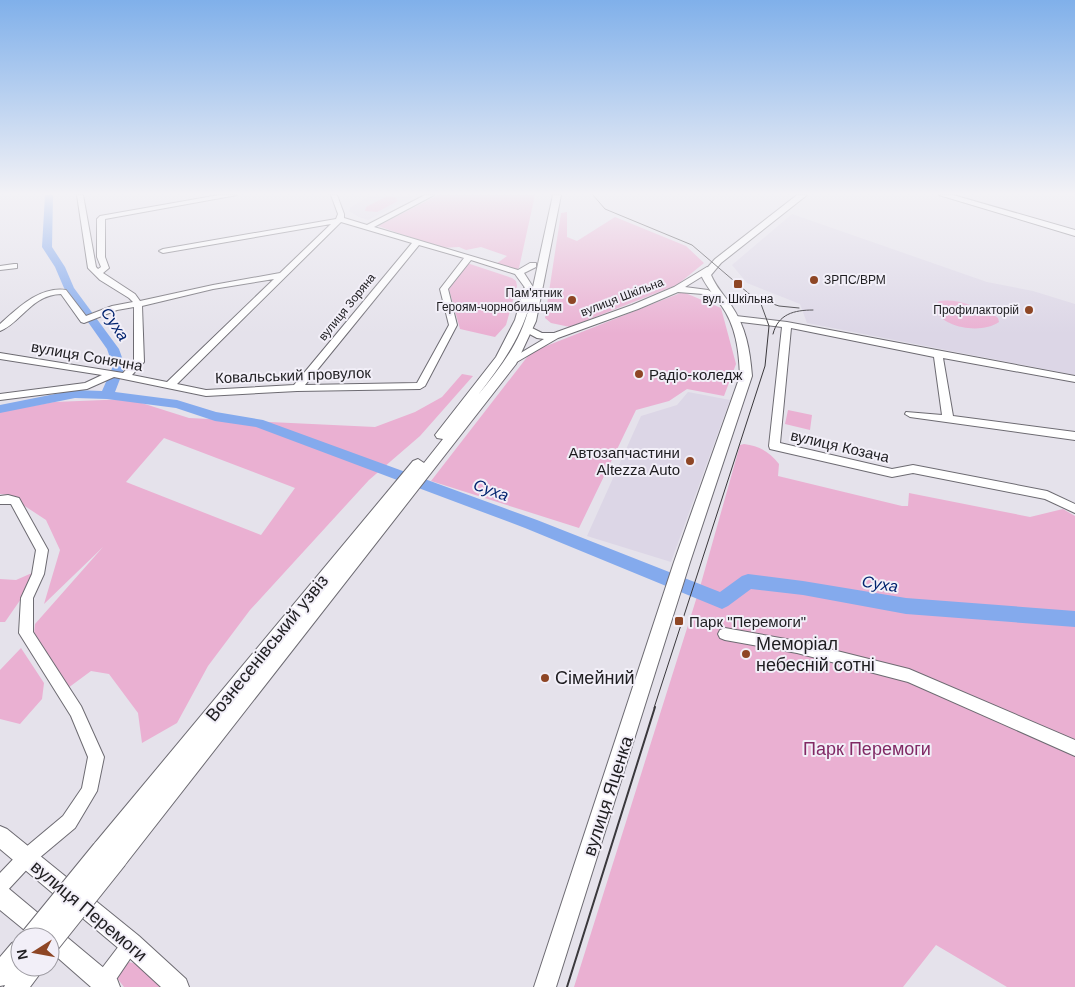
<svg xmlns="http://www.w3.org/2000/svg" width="1075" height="987" font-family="Arial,sans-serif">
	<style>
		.built { fill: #dcd6e6 }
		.green { fill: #eab0d2; fill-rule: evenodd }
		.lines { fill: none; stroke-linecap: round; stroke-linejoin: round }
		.river { fill: #84aaed; fill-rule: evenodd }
		.minor-casing { stroke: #6d6b72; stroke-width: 2 }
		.major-casing { stroke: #6d6b72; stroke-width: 2 }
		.minor { fill: #fff; fill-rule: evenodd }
		.major { fill: #fff; fill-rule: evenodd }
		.tram-far1 { stroke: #3a383c; stroke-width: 1 }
		.tram { stroke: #3a383c; stroke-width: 2 }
		.major-bridge-casing { stroke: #6d6b72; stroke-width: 22; stroke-linecap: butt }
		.major-bridge { stroke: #fff; stroke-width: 20 }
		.poi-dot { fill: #8e4625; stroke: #f2eff8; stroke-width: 2 }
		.labels { text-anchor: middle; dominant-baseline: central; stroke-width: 4; stroke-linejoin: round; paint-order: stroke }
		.far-poi-label { font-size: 12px; fill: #1e1d20; stroke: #f2eff8; text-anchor: end }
		.far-street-label { font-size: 12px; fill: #1e1d20; stroke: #f2eff8 }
		.street-label { font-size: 15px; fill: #1e1d20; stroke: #f2eff8 }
		.poi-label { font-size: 15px; fill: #1e1d20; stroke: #f2eff8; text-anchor: start }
		.water-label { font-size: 16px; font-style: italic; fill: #00236f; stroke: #f2eff8 }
		.near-poi-label { font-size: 18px; fill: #1e1d20; stroke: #f2eff8; text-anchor: start }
		.near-street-label { font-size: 18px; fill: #1e1d20; stroke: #f2eff8 }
		.near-park-label { font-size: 18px; fill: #812a65; stroke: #f2eff8 }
	</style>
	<rect width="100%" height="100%" fill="#e5e2eb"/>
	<path class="built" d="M371 195H417L368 220 359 217 349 211 351 207Z
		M792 214 987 282 1033 291 1075 304V375L807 323 800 304 747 283 732 265Z
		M688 392 730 400 671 562 587 536 641 416 677 405Z"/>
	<path class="green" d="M438 195H535L519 268 516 270 496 264 507 256 481 247 466 250 459 247 441 248 378 226Z
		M387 196 395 197 398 201 377 212 365 211 366 207Z
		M567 212V237L577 241 615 217 686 246 704 263 677 285 570 327 551 323 545 318 561 213Z
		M467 263 512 278 516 281 517 286 506 325 495 337 460 329 449 289Z
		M683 292 721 308 736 364 724 396 687 389 669 401 636 410 579 528 431 481 531 352Z
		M939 301C958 298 977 307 994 315L998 318 999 322C982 334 943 329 934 308Z
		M462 374 473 376 420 436 369 480 250 610 208 666 177 723 142 743 138 713 109 674 91 671 68 688 34 634 35 624 103 547 44 604 60 550 46 520 8 495 0 494V412L54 402 129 399 189 418 375 427 415 412 442 397ZM164 438 295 488 261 535 126 482Z
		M788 410 812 415 810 430 785 424Z
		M744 444C759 446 769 451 779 464L778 476 902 506H908L909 493 1030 517 1063 509 1075 516V987H1007L936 945 903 987H574L700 587 740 445Z
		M32 573V583L5 622H0V579L16 580Z
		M21 648 44 683 42 699 20 724 0 719V670Z
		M129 962 137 964 161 987H124L117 978 122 967Z"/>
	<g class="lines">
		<path class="river" d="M45 195H53L52 247 65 267 74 288 119 349 125 366 115 392 177 400 216 412 263 420 537 520 720 592 742 576 748 574 803 581 906 598 1075 611V627L906 614 803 595 751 589 728 606 722 609 525 528 256 427 215 421 176 408 107 399 75 398 0 413V405L75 390 102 391 113 366 107 349 64 288 55 267 42 247Z"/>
		<g class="minor-casing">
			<path id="minor" d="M77 195H83L96 267 98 269 101 267 97 257V219L100 216 219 195H237L105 219V257L109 268 103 273 135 294 140 301 213 285 280 273 331 224 163 253 159 251 163 249 336 219 338 214 331 195H337L344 214V218L367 225 425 195H434L374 227 518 270 530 263H536V267L524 273 533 287 526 289 515 274 471 260 448 289 457 325 425 386 420 389 297 391 206 396 114 377 87 389 0 400V394L85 383 102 375 0 359V353L123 373 134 361V307L117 310 84 323 81 322 61 294C31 295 21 323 0 331V324C18 308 40 286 66 290L86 316 112 306 133 302 129 298 100 280 88 268ZM341 222 412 243 294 385 206 390 177 384ZM419 245 464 258 440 289 449 325 417 383 305 385ZM274 279 167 382 132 375 144 362 142 306 213 289Z
				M14 264H17V268L0 270V266Z
				M707 267 714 269 685 287 708 290 729 302V306H723L703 294 678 292 638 309 558 338 515 363 512 364 507 361 544 339 537 338 524 331V327H530L542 333H554L632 305 674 287Z
				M736 316 787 322 1075 376V382L943 358 953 416 1075 432V440L910 417 905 414 906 412 942 415 934 357 791 328 780 443 892 469 913 465 1047 491 1075 504V513L1045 499 913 473 892 477 770 449 769 446 782 327 733 321V317Z
				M8 495 19 498 48 550 44 574 33 598V632L81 706 104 757 97 791 75 828 32 864 6 892 0 895V873L20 852 63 816 82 788 88 757 71 716 19 633 21 598 32 574 36 550 11 504H0V496Z
				M725 628 797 641 909 669 1075 740V756L908 682 797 653 725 640 720 638 718 634 720 630Z
				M131 935 137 938 140 944 111 987H91L93 980 125 938Z"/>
		</g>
		<g class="major-casing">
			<path id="major" d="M553 195H561L536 321 516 364 124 866 117 869 110 866 107 858 102 860 95 857 92 850 95 843 413 461 418 459 424 463 443 439 437 438 435 435 496 357 515 320 524 288 529 285 533 287ZM529 307C521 342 500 368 478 395 499 368 519 341 529 307Z
				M797 195H807L721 263 711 275C716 287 724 295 731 305 746 327 750 350 752 376L690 562 556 987H534L674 562 740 376C739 350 736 326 721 305 714 295 706 286 701 275L715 259Z
				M939 195H953L1075 230V236Z
				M0 826 7 829 139 936 186 979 189 987H161L123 952 0 849Z
				M0 885 8 888 117 979 120 987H91L50 951V937H33L0 910Z
				M20 940V967H42L39 975 30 987H4L5 985 0 986V957L12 943Z"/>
		</g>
		<use href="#minor" class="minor"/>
		<use href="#major" class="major"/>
		<path class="tram-far1" d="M593 195 605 209 692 245 761 304 769 326 765 366 654 708
			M758 299 779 306 799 308
			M773 334C778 314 794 310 813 310"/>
		<path class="tram" d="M567 987 655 707"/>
		<g class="major-bridge-casing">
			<path id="major-bridge" d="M31 937 102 850
				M50 943 117 859"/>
		</g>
		<use href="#major-bridge" class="major-bridge"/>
	</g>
	<linearGradient id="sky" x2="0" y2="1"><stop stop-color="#80b0ea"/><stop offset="0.58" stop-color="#f3f2f6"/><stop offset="1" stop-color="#f3f2f6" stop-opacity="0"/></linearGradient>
	<rect width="1075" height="334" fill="url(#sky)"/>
	<g class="poi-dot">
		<circle cx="814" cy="280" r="5"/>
		<rect x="733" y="279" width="10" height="10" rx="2.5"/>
		<circle cx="572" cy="300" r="5"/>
		<circle cx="1029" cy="310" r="5"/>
		<circle cx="639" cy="374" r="5"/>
		<circle cx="690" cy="461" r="5"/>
		<rect x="674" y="616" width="10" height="10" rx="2.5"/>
		<circle cx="746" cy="654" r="5"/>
		<circle cx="545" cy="678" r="5"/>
	</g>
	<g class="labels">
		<g class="far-poi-label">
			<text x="824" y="280" text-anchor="start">ЗРПС/ВРМ</text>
			<text x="562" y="293">Пам'ятник<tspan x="562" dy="14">Героям-чорнобильцям</tspan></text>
			<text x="738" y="299" text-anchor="middle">вул. Шкільна</text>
			<text x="1019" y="310">Профилакторій</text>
		</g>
		<g class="far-street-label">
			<text transform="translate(622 297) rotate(-21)">вулиця Шкільна</text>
			<text transform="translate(347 307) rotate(-51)">вулиця Зоряна</text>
		</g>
		<g class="street-label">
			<text transform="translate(87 356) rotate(10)">вулиця Сонячна</text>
			<text transform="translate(293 375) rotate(-2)">Ковальський провулок</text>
			<text transform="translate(840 446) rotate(13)">вулиця Козача</text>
		</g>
		<g class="poi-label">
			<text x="649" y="374">Радіо-коледж</text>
			<text x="680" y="452" text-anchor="end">Автозапчастини<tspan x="680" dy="17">Altezza Auto</tspan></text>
			<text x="689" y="621">Парк "Перемоги"</text>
		</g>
		<g class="water-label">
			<text transform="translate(115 324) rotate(56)">Суха</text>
			<text transform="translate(491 490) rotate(20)">Суха</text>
			<text transform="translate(880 584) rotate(9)">Суха</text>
		</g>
		<g class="near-poi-label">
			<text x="756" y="644">Меморіал<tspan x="756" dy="21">небесній сотні</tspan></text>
			<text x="555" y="678">Сімейний</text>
		</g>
		<g class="near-street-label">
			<text transform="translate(267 648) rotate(-51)">Вознесенівський узвіз</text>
			<text transform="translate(608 796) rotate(-72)">вулиця Яценка</text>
			<text transform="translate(89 911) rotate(40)">вулиця Перемоги</text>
		</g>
		<g class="near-park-label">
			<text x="867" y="749">Парк Перемоги</text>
		</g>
	</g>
	<g transform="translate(35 952) rotate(259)"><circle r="24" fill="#f2eff8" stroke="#9d9ba2"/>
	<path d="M0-4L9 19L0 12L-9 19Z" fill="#8e4625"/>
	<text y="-8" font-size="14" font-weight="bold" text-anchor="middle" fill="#1e1d20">N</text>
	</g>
</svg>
